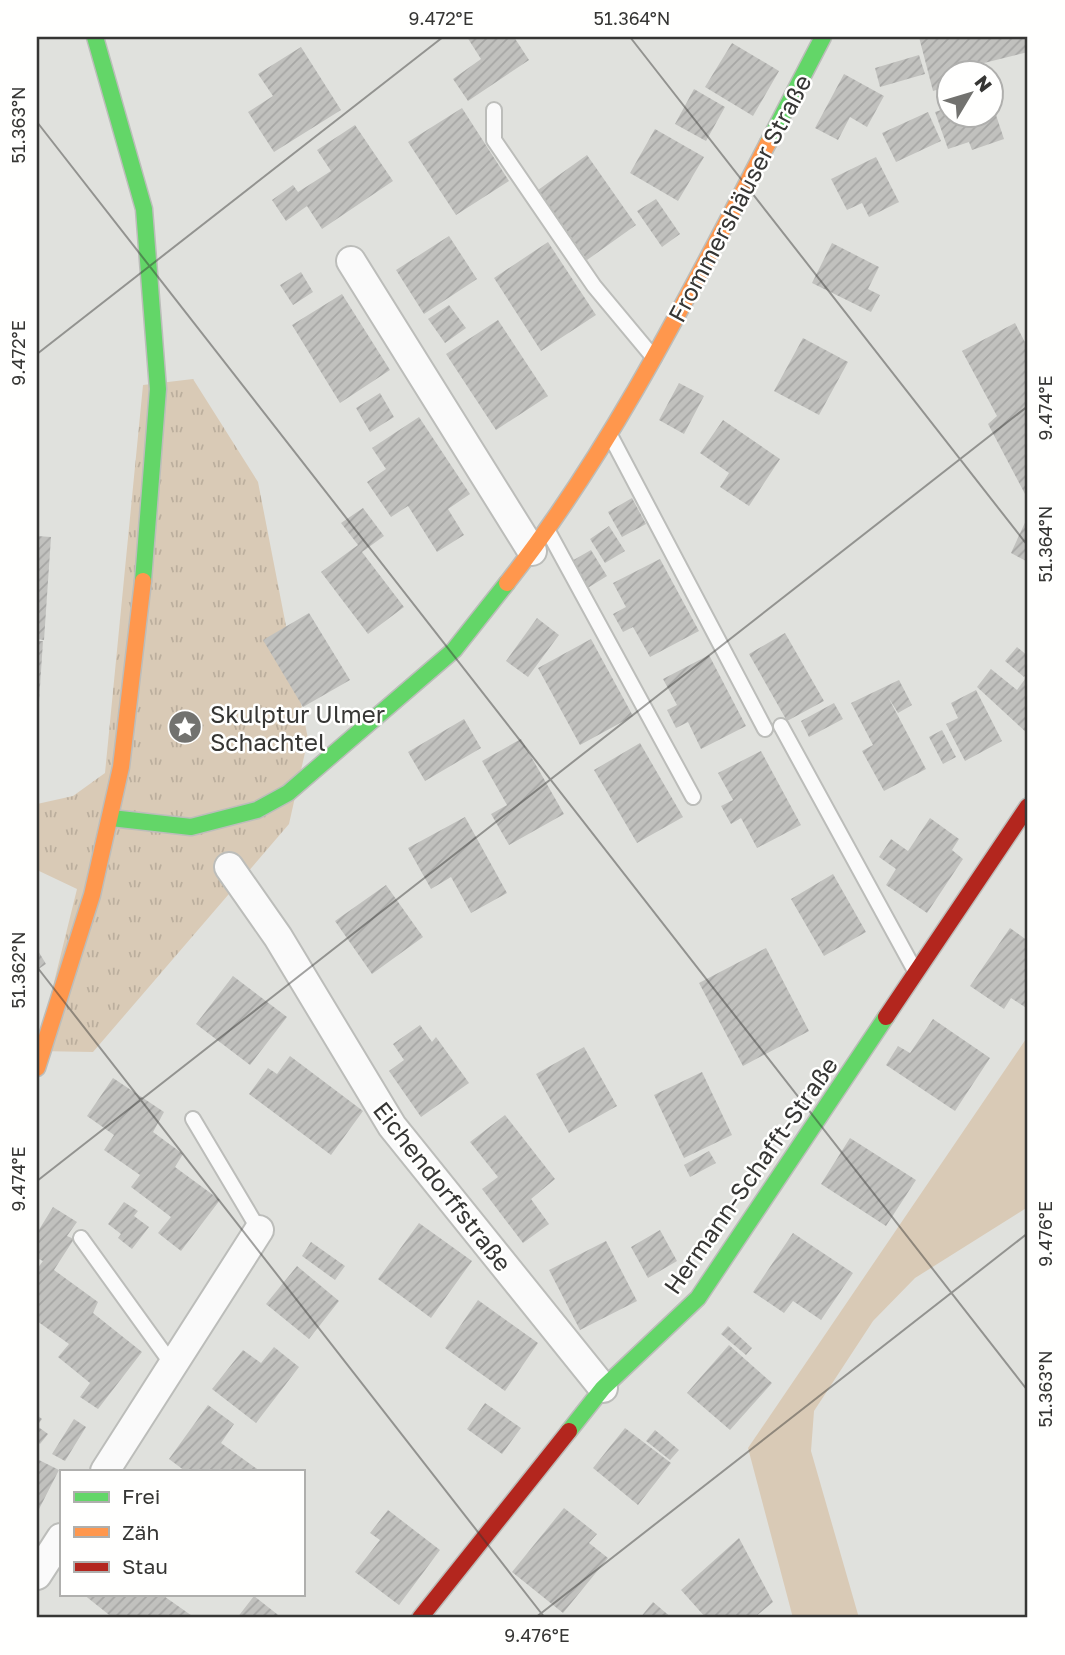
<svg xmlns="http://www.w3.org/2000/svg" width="1065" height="1655" font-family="'Golos Text',sans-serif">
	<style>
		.green { fill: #d9cab6 }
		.park { fill: url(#park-tufts) }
		.building { fill: url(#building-hatch) }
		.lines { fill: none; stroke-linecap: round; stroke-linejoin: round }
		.lane-casing { stroke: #bcbdba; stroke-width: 18 }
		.street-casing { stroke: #bcbdba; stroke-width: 32 }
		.fast-casing { stroke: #bcbdba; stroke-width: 19 }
		.slow-casing { stroke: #bcbdba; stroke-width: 19 }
		.jam-casing { stroke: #bcbdba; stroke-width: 19 }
		.lane { stroke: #fafafa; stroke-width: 14 }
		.street { stroke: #fafafa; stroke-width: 28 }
		.fast { stroke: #63d668; stroke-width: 16 }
		.slow { stroke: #ff974d; stroke-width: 16 }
		.jam { stroke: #b3261e; stroke-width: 16 }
		.ticks { fill: none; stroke: #363634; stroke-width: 2; stroke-opacity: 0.45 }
		.labels { text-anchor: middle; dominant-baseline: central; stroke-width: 5; stroke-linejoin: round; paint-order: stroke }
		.street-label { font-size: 24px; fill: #363634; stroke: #fffffe }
		.poi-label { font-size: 24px; fill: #363634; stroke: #fffffe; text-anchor: start }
		.neatline { fill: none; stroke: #363634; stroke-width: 2.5 }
		.ticks-label { font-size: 18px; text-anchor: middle; fill: #363634 }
	</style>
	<defs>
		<pattern id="park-tufts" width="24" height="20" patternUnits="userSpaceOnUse" patternTransform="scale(1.75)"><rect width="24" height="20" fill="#d9cab6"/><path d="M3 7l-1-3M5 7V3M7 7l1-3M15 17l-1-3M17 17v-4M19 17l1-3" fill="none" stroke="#bbae9d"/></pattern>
		<pattern id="building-hatch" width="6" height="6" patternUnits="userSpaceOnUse" patternTransform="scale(1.75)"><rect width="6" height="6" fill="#c1c1be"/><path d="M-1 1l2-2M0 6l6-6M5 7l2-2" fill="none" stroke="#a6a6a4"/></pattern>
	</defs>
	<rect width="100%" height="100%" fill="#e0e1dd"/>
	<path class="green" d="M1028 1036V1207L915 1278 873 1321 814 1411 811 1451 859 1618H793L748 1448Z"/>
	<path class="park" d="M193 379 258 482 308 739 289 824 93 1052 37 1051 77 889 37 870V804L73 796 105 773 143 385Z"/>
	<path class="building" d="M467 37H514L529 60 468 101 453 79 481 59Z
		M919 37H1028V52L956 70 957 74H950V86L933 91Z
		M732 43 779 71 753 116 705 87Z
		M301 47 341 110 274 152 248 112 273 96 258 74Z
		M919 55 925 74 880 87 875 68Z
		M844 74 884 96 867 127 850 117 838 140 815 128Z
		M694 89 725 107 706 141 675 124Z
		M992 103 1004 139 972 150 969 142 948 149 935 112 950 107V116H992Z
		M462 108 509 181 456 215 408 142Z
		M928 112 941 141 896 162 882 133Z
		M355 125 393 181 322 229 307 206 286 221 272 200 293 185 298 192 331 171 317 150Z
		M655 129 704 157 678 201 630 173Z
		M587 155 636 225 587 260 538 190Z
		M876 157 899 202 869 217 862 203 847 210 831 179Z
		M656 199 680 234 662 247 637 211Z
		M449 236 477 279 424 314 396 270Z
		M548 242 596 315 541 351 494 278Z
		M832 243 879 267 868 289 880 295 871 312 812 283Z
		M301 272 313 292 293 305 280 285Z
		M342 294 390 370 340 403 292 325Z
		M449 305 466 328 445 343 428 319Z
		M498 320 548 396 496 430 446 354Z
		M1015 323 1028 348V492L1025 494 988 424 997 416 962 351Z
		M803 338 848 362 819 415 774 391Z
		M679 383 704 396 684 434 659 420Z
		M380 393 394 417 370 432 356 408Z
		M419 417 470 494 448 509 464 535 437 552 408 506 391 517 367 482 386 469 372 448Z
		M723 420 780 459 749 506 720 487 729 473 700 453Z
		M632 498 646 524 622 537 608 512Z
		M363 508 384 536 362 552 404 607 368 634 321 572 358 545 341 523Z
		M1028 516V562L1011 553Z
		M609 526 625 551 605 563 590 539Z
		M37 536 51 537 44 640 37 639Z
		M591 550 607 576 586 589 570 562Z
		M660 559 699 631 650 657 633 627 623 632 613 614 626 607 613 583Z
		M309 613 350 680 303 707 263 640Z
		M537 618 559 635 528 677 506 661Z
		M785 633 824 701 787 721 749 654Z
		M591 639 633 716 580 745 538 668Z
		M37 641H43L39 702H37Z
		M1017 647 1028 656V672L1024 677 1005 661Z
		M709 655 746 726 701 749 688 722 676 728 667 710 677 705 663 679Z
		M991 669 1017 690 1028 675V734L977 687Z
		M899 680 912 705 898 713 888 697 926 769 884 791 862 751 873 745 851 703Z
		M976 690 1002 741 965 761 946 724 958 718 951 703Z
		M834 703 843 719 809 737 801 721Z
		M464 719 481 748 425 781 408 752Z
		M942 730 956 757 943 764 929 737Z
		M521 739 564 814 509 845 491 814 507 805 482 761Z
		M640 743 683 817 637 843 594 770Z
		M761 751 801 825 757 848 741 818 731 824 721 806 733 800 718 773Z
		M465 817 507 893 471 913 451 877 431 889 408 848Z
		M930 818 959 839 952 850 963 859 927 913 886 885 896 869 879 857 891 839 908 851Z
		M833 874 866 932 824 956 791 899Z
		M386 885 423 937 372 974 335 921Z
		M1010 928 1028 941V1009L1011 998 1004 1009 970 986Z
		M766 948 809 1031 743 1066 699 983Z
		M37 949 46 964 37 970Z
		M233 976 287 1017 250 1065 196 1024Z
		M933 1019 990 1058 955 1111 886 1065 898 1046 910 1053Z
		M420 1025 432 1042 436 1037 469 1083 421 1117 389 1071 404 1060 393 1044Z
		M584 1047 617 1106 569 1133 536 1074Z
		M290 1056 363 1111 331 1155 249 1094 268 1068 277 1074Z
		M702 1072 732 1135 684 1158 654 1095Z
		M113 1078 164 1112 153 1132 183 1154 175 1167 220 1200 181 1251 158 1233 171 1217 131 1187 140 1175 104 1150 114 1135 87 1116Z
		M505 1115 555 1179 531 1199 549 1224 523 1243 482 1189 498 1177 470 1142Z
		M850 1138 916 1180 886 1226 821 1184Z
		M709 1151 716 1163 690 1177 684 1165Z
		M124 1202 138 1211 134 1216 149 1227 132 1249 118 1238 121 1234 108 1224Z
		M53 1207 77 1222 67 1236 74 1239 54 1270 98 1302 93 1313 142 1352 98 1409 80 1397 90 1383 58 1357 69 1344 37 1321V1269L43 1261 37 1258V1233Z
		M419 1223 472 1261 431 1318 378 1279Z
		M660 1230 677 1261 648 1278 631 1247Z
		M793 1233 853 1273 821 1320 793 1301 784 1313 753 1292Z
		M606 1241 637 1301 580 1330 549 1270Z
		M311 1242 345 1266 335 1280 302 1256Z
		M297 1266 339 1301 309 1339 266 1304Z
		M478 1300 538 1343 505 1391 445 1348Z
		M728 1326 752 1348 746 1355 721 1334Z
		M729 1345 772 1383 730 1430 687 1393Z
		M274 1347 299 1367 256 1423 212 1389 243 1350 261 1363Z
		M485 1403 521 1428 502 1454 467 1429Z
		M208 1405 234 1424 221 1443 260 1471H185L169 1459Z
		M37 1415 42 1419 37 1426 48 1434 40 1444 37 1442Z
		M74 1419 86 1427 65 1461 52 1454Z
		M625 1428 671 1463 638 1505 593 1468Z
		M655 1430 679 1450 670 1460 646 1441Z
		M37 1459 59 1470 37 1513Z
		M564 1508 597 1534 589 1543 608 1558 563 1613 512 1572Z
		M388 1510 440 1550 399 1605 355 1572 380 1540 370 1533Z
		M739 1538 773 1602 754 1618H706L681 1590Z
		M83 1594H161L195 1618H113Z
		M254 1596 282 1618H237Z
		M653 1602 672 1618H640Z"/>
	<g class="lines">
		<g class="lane-casing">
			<path id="lane" d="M494 110V140L594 286 654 358
				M610 435 765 729
				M548 531 693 797
				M781 726 914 969
				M193 1119 259 1230
				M81 1238 174 1367"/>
		</g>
		<g class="street-casing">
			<path id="street" d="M351 261 532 551
				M229 867 278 937 392 1126 603 1388
				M105 1471 259 1230
				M37 1575 61 1538"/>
		</g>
		<g class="fast-casing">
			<path id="fast" d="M95 37 144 209 158 389 143 581
				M768 143 823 37
				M111 818 191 827 257 810 288 793 454 650 507 583
				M569 1431 603 1388 698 1298 886 1017"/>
		</g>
		<g class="slow-casing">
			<path id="slow" d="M507 583C612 449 689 294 768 143
				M37 1068 92 895 121 767 143 581"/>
		</g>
		<g class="jam-casing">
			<path id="jam" d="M886 1017 1028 806
				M420 1618 569 1431"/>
		</g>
		<use href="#lane" class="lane"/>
		<use href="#street" class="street"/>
		<use href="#fast" class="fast"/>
		<use href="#slow" class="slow"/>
		<use href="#jam" class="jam"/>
	</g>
	<path class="ticks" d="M630 37 1028 546M37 122 1028 1391M37 354 443 37M37 967 545 1618M37 1181 1028 406M535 1618 1028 1233"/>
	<defs>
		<g id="sight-disc" transform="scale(1.75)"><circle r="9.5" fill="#72726f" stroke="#fffffe"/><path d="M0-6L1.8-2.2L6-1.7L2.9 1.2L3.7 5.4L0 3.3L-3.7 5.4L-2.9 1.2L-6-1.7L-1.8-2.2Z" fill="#fff"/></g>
	</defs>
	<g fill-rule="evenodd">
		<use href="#sight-disc" x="185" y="727"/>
	</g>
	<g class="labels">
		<g class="street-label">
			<text transform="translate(739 198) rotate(-62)">Frommershäuser Straße</text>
			<text transform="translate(750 1175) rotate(-55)">Hermann-Schafft-Straße</text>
			<text transform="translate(443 1186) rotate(52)">Eichendorffstraße</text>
		</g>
		<g class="poi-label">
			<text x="210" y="713">Skulptur Ulmer<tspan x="210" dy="28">Schachtel</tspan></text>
		</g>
	</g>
	<rect width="1065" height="1655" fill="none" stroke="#fffffe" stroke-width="77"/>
	<rect x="60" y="1470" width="245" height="126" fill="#fffffe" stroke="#afafad" stroke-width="2"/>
	<rect x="74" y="1492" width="35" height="10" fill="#63d668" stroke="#afafad" stroke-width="2"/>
	<text x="122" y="1504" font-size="21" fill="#363634">Frei</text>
	<rect x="74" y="1527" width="35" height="10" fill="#ff974d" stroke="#afafad" stroke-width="2"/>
	<text x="122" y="1540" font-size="21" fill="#363634">Zäh</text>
	<rect x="74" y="1562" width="35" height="10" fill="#b3261e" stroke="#afafad" stroke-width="2"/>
	<text x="122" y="1574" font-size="21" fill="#363634">Stau</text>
	<g transform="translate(970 94) rotate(52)"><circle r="33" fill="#fffffe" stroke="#afafad" stroke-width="2"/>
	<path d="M0-5L12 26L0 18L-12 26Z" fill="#72726f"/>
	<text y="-10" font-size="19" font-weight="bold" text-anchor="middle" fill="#363634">N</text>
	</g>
	<rect x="38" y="38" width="988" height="1578" class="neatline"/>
	<g class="ticks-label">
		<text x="441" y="25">9.472°E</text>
		<text x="632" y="25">51.364°N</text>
		<text transform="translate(19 125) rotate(-90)" y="6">51.363°N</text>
		<text transform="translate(19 353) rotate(-90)" y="6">9.472°E</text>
		<text transform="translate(1046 408) rotate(-90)" y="6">9.474°E</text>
		<text transform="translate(1046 544) rotate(-90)" y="6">51.364°N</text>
		<text transform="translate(19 970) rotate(-90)" y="6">51.362°N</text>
		<text transform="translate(19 1179) rotate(-90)" y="6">9.474°E</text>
		<text transform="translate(1046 1234) rotate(-90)" y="6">9.476°E</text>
		<text transform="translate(1046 1389) rotate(-90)" y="6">51.363°N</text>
		<text x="537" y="1642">9.476°E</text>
	</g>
</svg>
